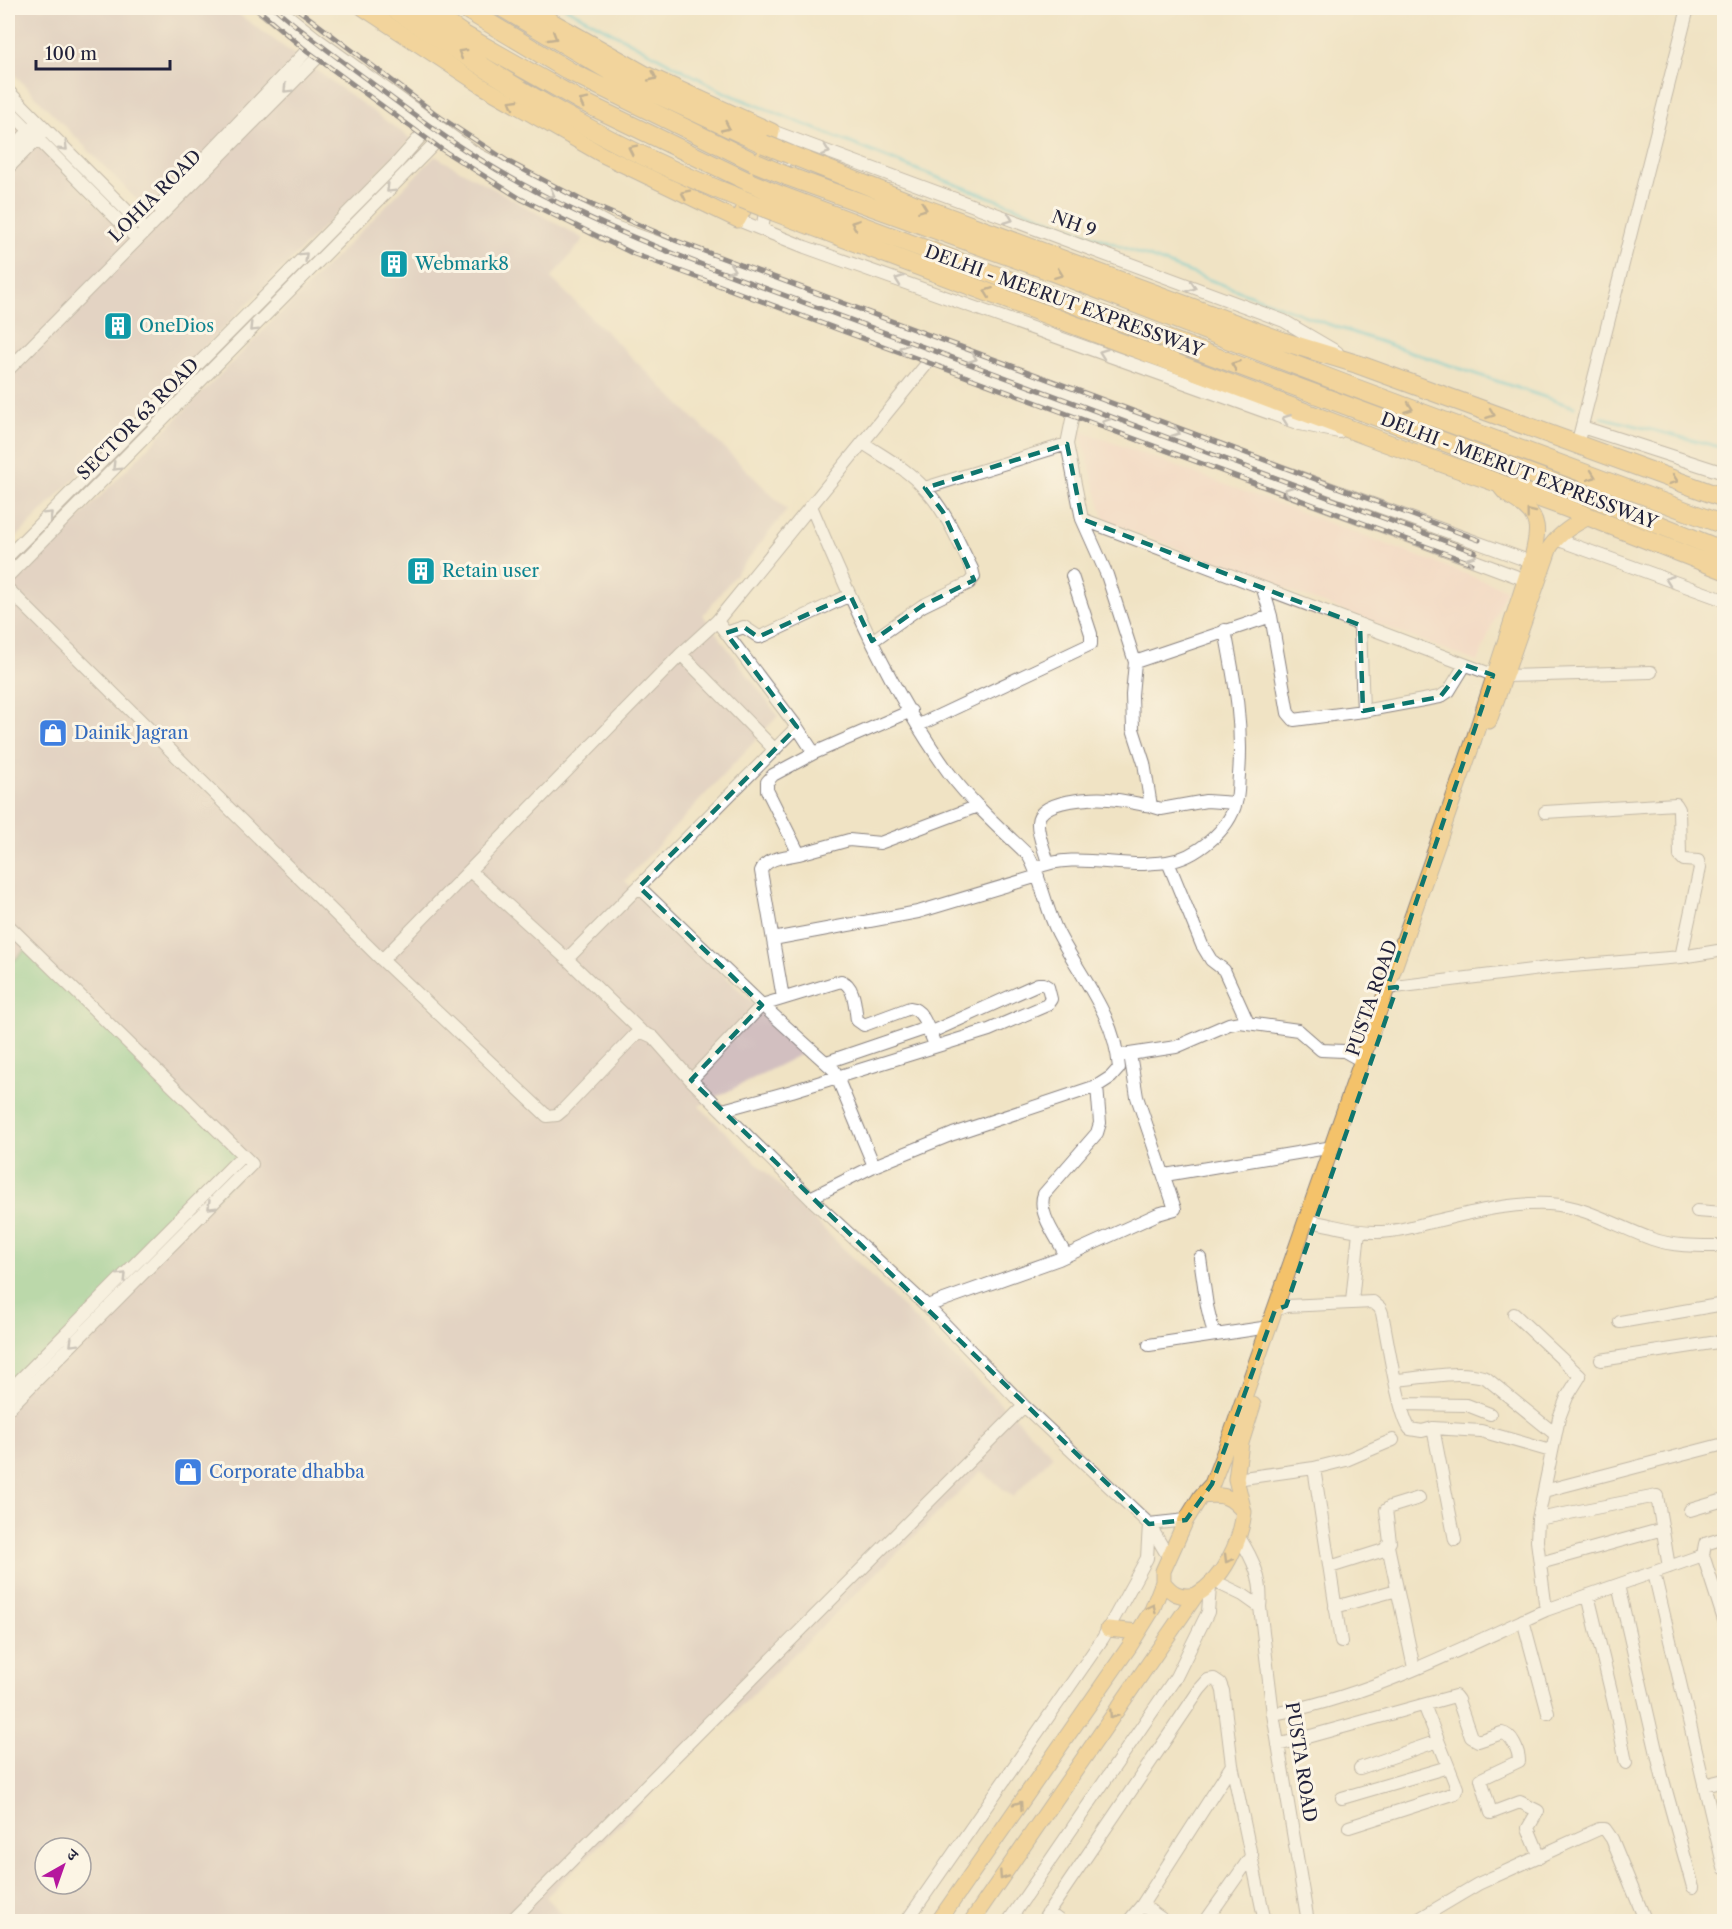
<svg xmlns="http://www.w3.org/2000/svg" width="1732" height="1929" font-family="'Libre Caslon Text','Noto Serif Devanagari',serif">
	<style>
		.built { fill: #f7d1c8 }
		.industrial { fill: #d2bfc0; fill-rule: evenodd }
		.green { fill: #7aca8b; stroke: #4e7663; stroke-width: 1.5 }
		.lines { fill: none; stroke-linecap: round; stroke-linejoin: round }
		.stream { stroke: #58c5ce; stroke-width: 3 }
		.minor-casing { stroke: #898280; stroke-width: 14 }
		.major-casing { stroke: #898280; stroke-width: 17 }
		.highway-casing { stroke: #898280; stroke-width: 20 }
		.minor { stroke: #fff; stroke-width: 12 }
		.major { stroke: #f4c26a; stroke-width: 15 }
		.highway { stroke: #f4c26a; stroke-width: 18 }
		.rail-casing { stroke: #22223b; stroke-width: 5 }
		.rail { stroke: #fcf5e5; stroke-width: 3; stroke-dasharray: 9; stroke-linecap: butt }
		.highway-bridge-casing { stroke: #898280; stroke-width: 20; stroke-linecap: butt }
		.highway-bridge { stroke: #f4c26a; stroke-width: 18 }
		.oneway { stroke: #8b7252 }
		.oneway2 { stroke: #9c9ca7 }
		.marked { fill: none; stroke: #0f766e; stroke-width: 4.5; stroke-dasharray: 12 8; stroke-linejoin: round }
		.labels { text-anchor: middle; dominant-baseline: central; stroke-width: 6; stroke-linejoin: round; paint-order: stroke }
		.street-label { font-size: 18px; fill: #22223b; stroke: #fcf5e5 }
		.culture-label { font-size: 18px; fill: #0d838f; stroke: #fcf5e5; text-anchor: start }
		.shop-label { font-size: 18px; fill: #366cbe; stroke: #fcf5e5; text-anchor: start }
	</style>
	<rect width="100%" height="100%" fill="#fcf5e5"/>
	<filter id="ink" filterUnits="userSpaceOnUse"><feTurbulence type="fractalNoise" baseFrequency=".0167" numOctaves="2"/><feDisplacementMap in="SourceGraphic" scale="12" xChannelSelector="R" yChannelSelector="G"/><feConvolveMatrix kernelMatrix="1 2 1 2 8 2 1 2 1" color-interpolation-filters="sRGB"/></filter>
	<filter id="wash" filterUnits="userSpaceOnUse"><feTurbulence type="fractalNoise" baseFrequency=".008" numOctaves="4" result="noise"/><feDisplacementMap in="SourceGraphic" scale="24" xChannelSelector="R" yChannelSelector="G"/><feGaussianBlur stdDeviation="1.35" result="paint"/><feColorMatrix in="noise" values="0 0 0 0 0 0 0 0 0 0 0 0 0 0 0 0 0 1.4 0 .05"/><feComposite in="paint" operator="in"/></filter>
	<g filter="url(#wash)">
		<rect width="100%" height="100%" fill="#f0e3c4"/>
		<path class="built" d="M1079 430 1506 589 1478 662 1105 521Z"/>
		<path class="industrial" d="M8 8H230L411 139 8 546V116L116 224 138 201 8 68Z
			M435 156 584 239 551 278 787 510 703 615 778 716 625 881 805 1052 699 1106 1053 1455 1013 1497 981 1471 546 1897 569 1921 8 1922V590ZM45 1848H81V1884H45Z"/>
		<path class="green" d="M29 946 252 1164 8 1397V967Z"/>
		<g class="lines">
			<path class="stream" d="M566 8 726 93 920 171 1322 322 1574 407
				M1601 417 1724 448"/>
		</g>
	</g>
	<g filter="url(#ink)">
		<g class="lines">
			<g class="minor-casing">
				<path id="minor" d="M261 8 310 47 438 141 473 163 603 235 1526 580
					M278 8 317 39 475 153 612 226 1531 562
					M8 91 141 225
					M8 109 132 234
					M772 131 1284 321 1337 352
					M8 153 34 126
					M8 168 41 135
					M158 207 316 41
					M738 220 805 247 1300 424 1339 432
					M762 229 764 218 789 148
					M8 370 325 50
					M1075 405 1067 444 1082 519 1107 575 1135 662 1271 616
					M1582 427 1724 473
					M863 443C884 457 907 469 924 488 946 510 958 542 972 569L974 577 969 583 922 606 872 641
					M1577 445 1688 8
					M925 488 1067 444
					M1082 519 1493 675
					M1556 539 1724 600
					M8 556 396 164 429 127
					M8 576 442 136
					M8 589 382 960 547 1116 557 1115 563 1110 635 1035 642 1032 653 1037 691 1080 810 1198 927 1306 1024 1406 1149 1524 1169 1558
					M1263 589 1271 616 1288 713 1294 720 1363 711 1440 697 1449 691 1465 665
					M717 621 797 727 814 753 773 775 767 782V790L799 854C786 857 766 857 761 871L783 998
					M1360 625 1363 711
					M726 633 744 627 759 637 765 635 850 595
					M681 654 775 750
					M1135 662 1132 695 1133 729 1144 763 1151 806 1161 809 1206 801 1236 803
					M1505 676 1651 672
					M919 725 1091 644V634L1072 576
					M814 753 911 711
					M1545 812 1676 804 1679 809 1680 856 1684 860 1698 861 1700 868 1681 957
					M799 854 849 840 880 843 978 806
					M1168 862 1202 945 1211 960 1224 970 1248 1023
					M1048 863C1045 851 1037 834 1038 822 1039 800 1093 797 1109 799 1123 800 1137 804 1151 806
					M1036 868C1069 853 1109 865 1144 864 1152 863 1160 863 1167 862 1195 858 1229 831 1236 802 1239 794 1238 784 1239 775 1243 723 1235 682 1225 630
					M470 871 567 959 642 1032
					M639 887 762 1005 834 1070 874 1166
					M8 925 252 1164 8 1409
					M773 939 918 912 1038 876
					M567 959 797 727
					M382 960 681 654 717 621 934 355
					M1387 988 1548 968 1681 957 1724 950
					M1123 1055 1176 1047 1229 1024 1240 1022 1298 1030 1321 1050 1344 1051 1362 1061
					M827 1062 927 1028
					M691 1080 762 1005 841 981C855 985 855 1008 857 1020L864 1025 910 1008C923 1009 928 1029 933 1040
					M723 1110 792 1091 989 1030 1047 1005 1051 999 1048 987 1043 984H1038L929 1033
					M1165 1175 1333 1147
					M810 1198 874 1166 953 1134 1097 1086 1111 1077 1119 1068C1115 1015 1081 978 1058 933 1045 908 1042 879 1028 855 1001 829 972 803 949 773 892 694 849 596 811 506
					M1697 1211 1724 1213
					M1315 1222C1336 1226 1357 1233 1378 1232 1395 1232 1411 1227 1427 1223 1467 1214 1508 1202 1549 1204 1586 1206 1618 1227 1652 1239 1675 1247 1701 1246 1724 1246
					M1200 1258 1207 1306 1214 1335
					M1059 1259 1158 1214 1175 1209 1137 1097 1130 1054
					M1352 1302 1359 1231
					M927 1306 1059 1259 1062 1256 1063 1250C1055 1235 1037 1211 1044 1194L1097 1133 1100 1123 1097 1086
					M1275 1310 1286 1306 1373 1302 1380 1308 1382 1313C1387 1336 1398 1413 1410 1429L1422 1431 1433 1428 1481 1431 1551 1451
					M1514 1314 1580 1376 1567 1397 1559 1418 1538 1519 1537 1541 1546 1610 1703 1555
					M1620 1322 1724 1304
					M1149 1345 1269 1327
					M1601 1360 1724 1341
					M1396 1380C1424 1378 1458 1369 1486 1378L1555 1434
					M8 1392 243 1155
					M1401 1404 1467 1405 1490 1414
					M1433 1428 1455 1540
					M1314 1468 1341 1642
					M1236 1479 1314 1468 1346 1460 1393 1440
					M1544 1491 1724 1444
					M1690 1510 1724 1500
					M1538 1519 1657 1496 1669 1567
					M1149 1524 1186 1520
					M1239 1537C1253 1559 1263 1580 1260 1607L1273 1714 1308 1922
					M1724 1538 1705 1544 1703 1555 1724 1620
					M1388 1546 1414 1668
					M1540 1563 1663 1529
					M1330 1567 1384 1550 1390 1542 1386 1510 1390 1507 1419 1498
					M1654 1573 1724 1868
					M1214 1581 1243 1595 1260 1607
					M1618 1585 1662 1776 1693 1887
					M1588 1595 1617 1716 1626 1763
					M1335 1607 1397 1590
					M1523 1620 1548 1713
					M1273 1714C1368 1697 1459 1649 1546 1610
					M1278 1745 1455 1696 1458 1700 1471 1737 1478 1741 1502 1733C1512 1735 1519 1751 1519 1761L1481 1779 1491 1813 1520 1802 1538 1811 1528 1828 1540 1857
					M1360 1768 1438 1741
					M1704 1785 1724 1780
					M1342 1798 1448 1767
					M1349 1827 1455 1793 1457 1788 1424 1705
					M1142 1905 1166 1922
					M1048 1912 1061 1922
					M510 1922 1024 1406
					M906 1922 1103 1638 1147 1558 1149 1524
					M1008 1922 1176 1677 1208 1612 1210 1587
					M1042 1922 1200 1689 1208 1680 1214 1679 1220 1683 1223 1691 1232 1765 1265 1922
					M1128 1922 1142 1905 1232 1765
					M1205 1922 1252 1855
					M1414 1922 1478 1884 1599 1829H1605L1612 1839 1646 1922"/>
			</g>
			<g class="major-casing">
				<path id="major" d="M363 8 482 86 603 155 738 220 744 209 770 141 772 131 646 74 529 8
					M1489 721 1550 547C1560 533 1573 525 1589 517
					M1244 1512 1236 1479 1241 1443 1253 1405
					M1196 1595C1180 1598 1172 1594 1163 1582V1571L1186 1520 1201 1496 1212 1484 1232 1432 1472 745 1531 562C1537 536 1544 518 1518 502 1509 496 1504 494 1498 483
					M1108 1629 1138 1632
					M938 1922 1129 1647 1152 1610 1163 1582
					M971 1922 1196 1595C1224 1579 1240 1543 1244 1512 1230 1495 1223 1494 1201 1496"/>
			</g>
			<g class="highway-casing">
				<path id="highway" d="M393 8C502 82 619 152 742 199
					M424 8 464 35 581 101 749 182
					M464 8 571 72 756 163
					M503 8 620 77 764 144
					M791 155 924 208 1282 341 1357 364 1724 498
					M787 176 1053 272 1355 388 1724 525
					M782 196 1566 487 1724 551
					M775 212 1384 442 1559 505 1724 570"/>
			</g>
			<use href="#minor" class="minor"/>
			<use href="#major" class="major"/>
			<use href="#highway" class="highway"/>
			<g class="rail-casing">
				<path id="rail" d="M256 8 302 47 441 149 521 199 634 254 1471 563
					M275 8C303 33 334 55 365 78 401 105 437 133 476 157 548 202 624 235 703 265L1475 552
					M296 8 440 117 509 162 583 201 677 241 1479 540"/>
			</g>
			<use href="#rail" class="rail"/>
			<g class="highway-bridge-casing">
				<path id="highway-bridge" d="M764 144 791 155
					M756 163 787 176
					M749 182 782 196
					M742 199 775 212"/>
			</g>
			<use href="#highway-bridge" class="highway-bridge"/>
		</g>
		<defs><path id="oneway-chevron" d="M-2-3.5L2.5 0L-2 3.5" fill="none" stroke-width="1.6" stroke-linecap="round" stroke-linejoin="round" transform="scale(1.5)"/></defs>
		<g class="oneway">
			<use href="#oneway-chevron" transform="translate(553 37) rotate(31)"/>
			<use href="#oneway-chevron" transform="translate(462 53) rotate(-149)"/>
			<use href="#oneway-chevron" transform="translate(653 77) rotate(25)"/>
			<use href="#oneway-chevron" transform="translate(583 102) rotate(-153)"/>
			<use href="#oneway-chevron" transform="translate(513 103) rotate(-150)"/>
			<use href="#oneway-chevron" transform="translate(726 127) rotate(25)"/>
			<use href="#oneway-chevron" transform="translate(632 149) rotate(-154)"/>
			<use href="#oneway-chevron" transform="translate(685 194) rotate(-154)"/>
			<use href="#oneway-chevron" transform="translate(923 208) rotate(21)"/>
			<use href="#oneway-chevron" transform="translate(855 224) rotate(-160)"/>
			<use href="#oneway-chevron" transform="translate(1059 274) rotate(21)"/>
			<use href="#oneway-chevron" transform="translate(988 292) rotate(-159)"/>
			<use href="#oneway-chevron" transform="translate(1235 365) rotate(-160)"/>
			<use href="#oneway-chevron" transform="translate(1409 408) rotate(20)"/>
			<use href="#oneway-chevron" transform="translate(1491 414) rotate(20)"/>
			<use href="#oneway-chevron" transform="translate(1592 476) rotate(20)"/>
			<use href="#oneway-chevron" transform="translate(1674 480) rotate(20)"/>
			<use href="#oneway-chevron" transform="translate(1530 513) rotate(-128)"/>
			<use href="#oneway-chevron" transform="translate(1228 1559) rotate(121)"/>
			<use href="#oneway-chevron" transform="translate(1152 1608) rotate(-64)"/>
			<use href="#oneway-chevron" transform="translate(1113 1715) rotate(124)"/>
			<use href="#oneway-chevron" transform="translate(1019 1805) rotate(-55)"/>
			<use href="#oneway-chevron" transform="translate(1003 1876) rotate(124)"/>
		</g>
		<g class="oneway2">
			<use href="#oneway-chevron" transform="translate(287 89) rotate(135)"/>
			<use href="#oneway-chevron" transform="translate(64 147) rotate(45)"/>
			<use href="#oneway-chevron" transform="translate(826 151) rotate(20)"/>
			<use href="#oneway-chevron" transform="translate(390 189) rotate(135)"/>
			<use href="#oneway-chevron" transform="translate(551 194) rotate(28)"/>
			<use href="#oneway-chevron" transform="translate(1009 219) rotate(20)"/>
			<use href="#oneway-chevron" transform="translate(304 256) rotate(-45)"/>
			<use href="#oneway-chevron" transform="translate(731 269) rotate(20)"/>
			<use href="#oneway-chevron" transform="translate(899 280) rotate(-160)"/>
			<use href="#oneway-chevron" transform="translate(1192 287) rotate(20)"/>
			<use href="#oneway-chevron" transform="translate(253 328) rotate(135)"/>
			<use href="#oneway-chevron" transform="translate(903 349) rotate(-159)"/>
			<use href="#oneway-chevron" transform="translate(1103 353) rotate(-160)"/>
			<use href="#oneway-chevron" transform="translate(973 358) rotate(20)"/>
			<use href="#oneway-chevron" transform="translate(1286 419) rotate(-160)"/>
			<use href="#oneway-chevron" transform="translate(1106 423) rotate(-159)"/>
			<use href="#oneway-chevron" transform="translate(1176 432) rotate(20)"/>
			<use href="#oneway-chevron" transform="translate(116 467) rotate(135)"/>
			<use href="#oneway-chevron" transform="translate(1288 491) rotate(-159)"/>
			<use href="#oneway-chevron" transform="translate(49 515) rotate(-45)"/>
			<use href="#oneway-chevron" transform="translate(1471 560) rotate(-159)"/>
			<use href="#oneway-chevron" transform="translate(1669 580) rotate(-160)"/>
			<use href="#oneway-chevron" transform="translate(211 1206) rotate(135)"/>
			<use href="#oneway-chevron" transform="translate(123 1276) rotate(-45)"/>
			<use href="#oneway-chevron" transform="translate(73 1343) rotate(135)"/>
		</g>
	</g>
	<path d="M0 0H1732V1929H0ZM1067 444 1082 519 1360 625 1363 711 1440 697 1465 665 1493 675 1387 988 1397 987 1286 1306 1275 1310 1212 1484 1186 1520 1149 1524 691 1080 762 1005 639 887 797 727 726 633 744 627 758 637 850 595 872 641 922 606 974 580 943 512 925 488Z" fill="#f0e3c4" fill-opacity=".55" fill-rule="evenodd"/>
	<path class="marked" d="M1067 444 1082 519 1360 625 1363 711 1440 697 1465 665 1493 675 1387 988 1397 987 1286 1306 1275 1310 1212 1484 1186 1520 1149 1524 691 1080 762 1005 639 887 797 727 726 633 744 627 758 637 850 595 872 641 922 606 974 580 943 512 925 488Z"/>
	<defs>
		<g id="building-square" transform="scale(1.5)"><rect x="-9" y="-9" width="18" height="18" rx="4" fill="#0f9aa8" stroke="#fcf5e5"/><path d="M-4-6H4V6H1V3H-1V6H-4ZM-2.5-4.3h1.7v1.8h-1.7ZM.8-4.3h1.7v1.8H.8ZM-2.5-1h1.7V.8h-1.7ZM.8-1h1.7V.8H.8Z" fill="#fff"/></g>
		<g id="shop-square" transform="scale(1.5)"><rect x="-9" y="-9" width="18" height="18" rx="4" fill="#3f7fe0" stroke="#fcf5e5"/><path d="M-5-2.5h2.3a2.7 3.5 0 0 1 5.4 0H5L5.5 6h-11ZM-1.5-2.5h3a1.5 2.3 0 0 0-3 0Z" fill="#fff"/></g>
	</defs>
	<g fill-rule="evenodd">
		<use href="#building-square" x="394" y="264"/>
		<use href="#building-square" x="118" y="326"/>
		<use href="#building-square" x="421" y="571"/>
		<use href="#shop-square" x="53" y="733"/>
		<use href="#shop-square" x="188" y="1472"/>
	</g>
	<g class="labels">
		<g class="street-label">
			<text transform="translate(155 196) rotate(-45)">LOHIA ROAD</text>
			<text transform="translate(1074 224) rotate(20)">NH 9</text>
			<text transform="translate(1064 301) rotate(20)">DELHI - MEERUT EXPRESSWAY</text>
			<text transform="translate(138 419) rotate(-45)">SECTOR 63 ROAD</text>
			<text transform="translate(1519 471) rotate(21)">DELHI - MEERUT EXPRESSWAY</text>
			<text transform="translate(1372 998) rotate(-71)">PUSTA ROAD</text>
			<text transform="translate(1301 1762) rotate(81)">PUSTA ROAD</text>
		</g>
		<g class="culture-label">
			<text x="415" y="264">Webmark8</text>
			<text x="139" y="326">OneDios</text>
			<text x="442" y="571">Retain user</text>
		</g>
		<g class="shop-label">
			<text x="74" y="733">Dainik Jagran</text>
			<text x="209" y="1472">Corporate dhabba</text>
		</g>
	</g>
	<rect width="1732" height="1929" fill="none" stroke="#fcf5e5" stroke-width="30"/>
	<g transform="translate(63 1866) rotate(40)"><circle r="28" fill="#fcf5e5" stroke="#a5a1a1" stroke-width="1.5"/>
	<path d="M0-4.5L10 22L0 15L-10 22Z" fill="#b5179e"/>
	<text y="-9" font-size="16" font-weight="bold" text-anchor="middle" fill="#22223b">उ</text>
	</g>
	<path d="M36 60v9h134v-9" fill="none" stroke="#22223b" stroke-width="3"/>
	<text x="45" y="60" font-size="18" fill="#22223b" stroke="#fcf5e5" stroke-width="4.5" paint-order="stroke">100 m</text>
</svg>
